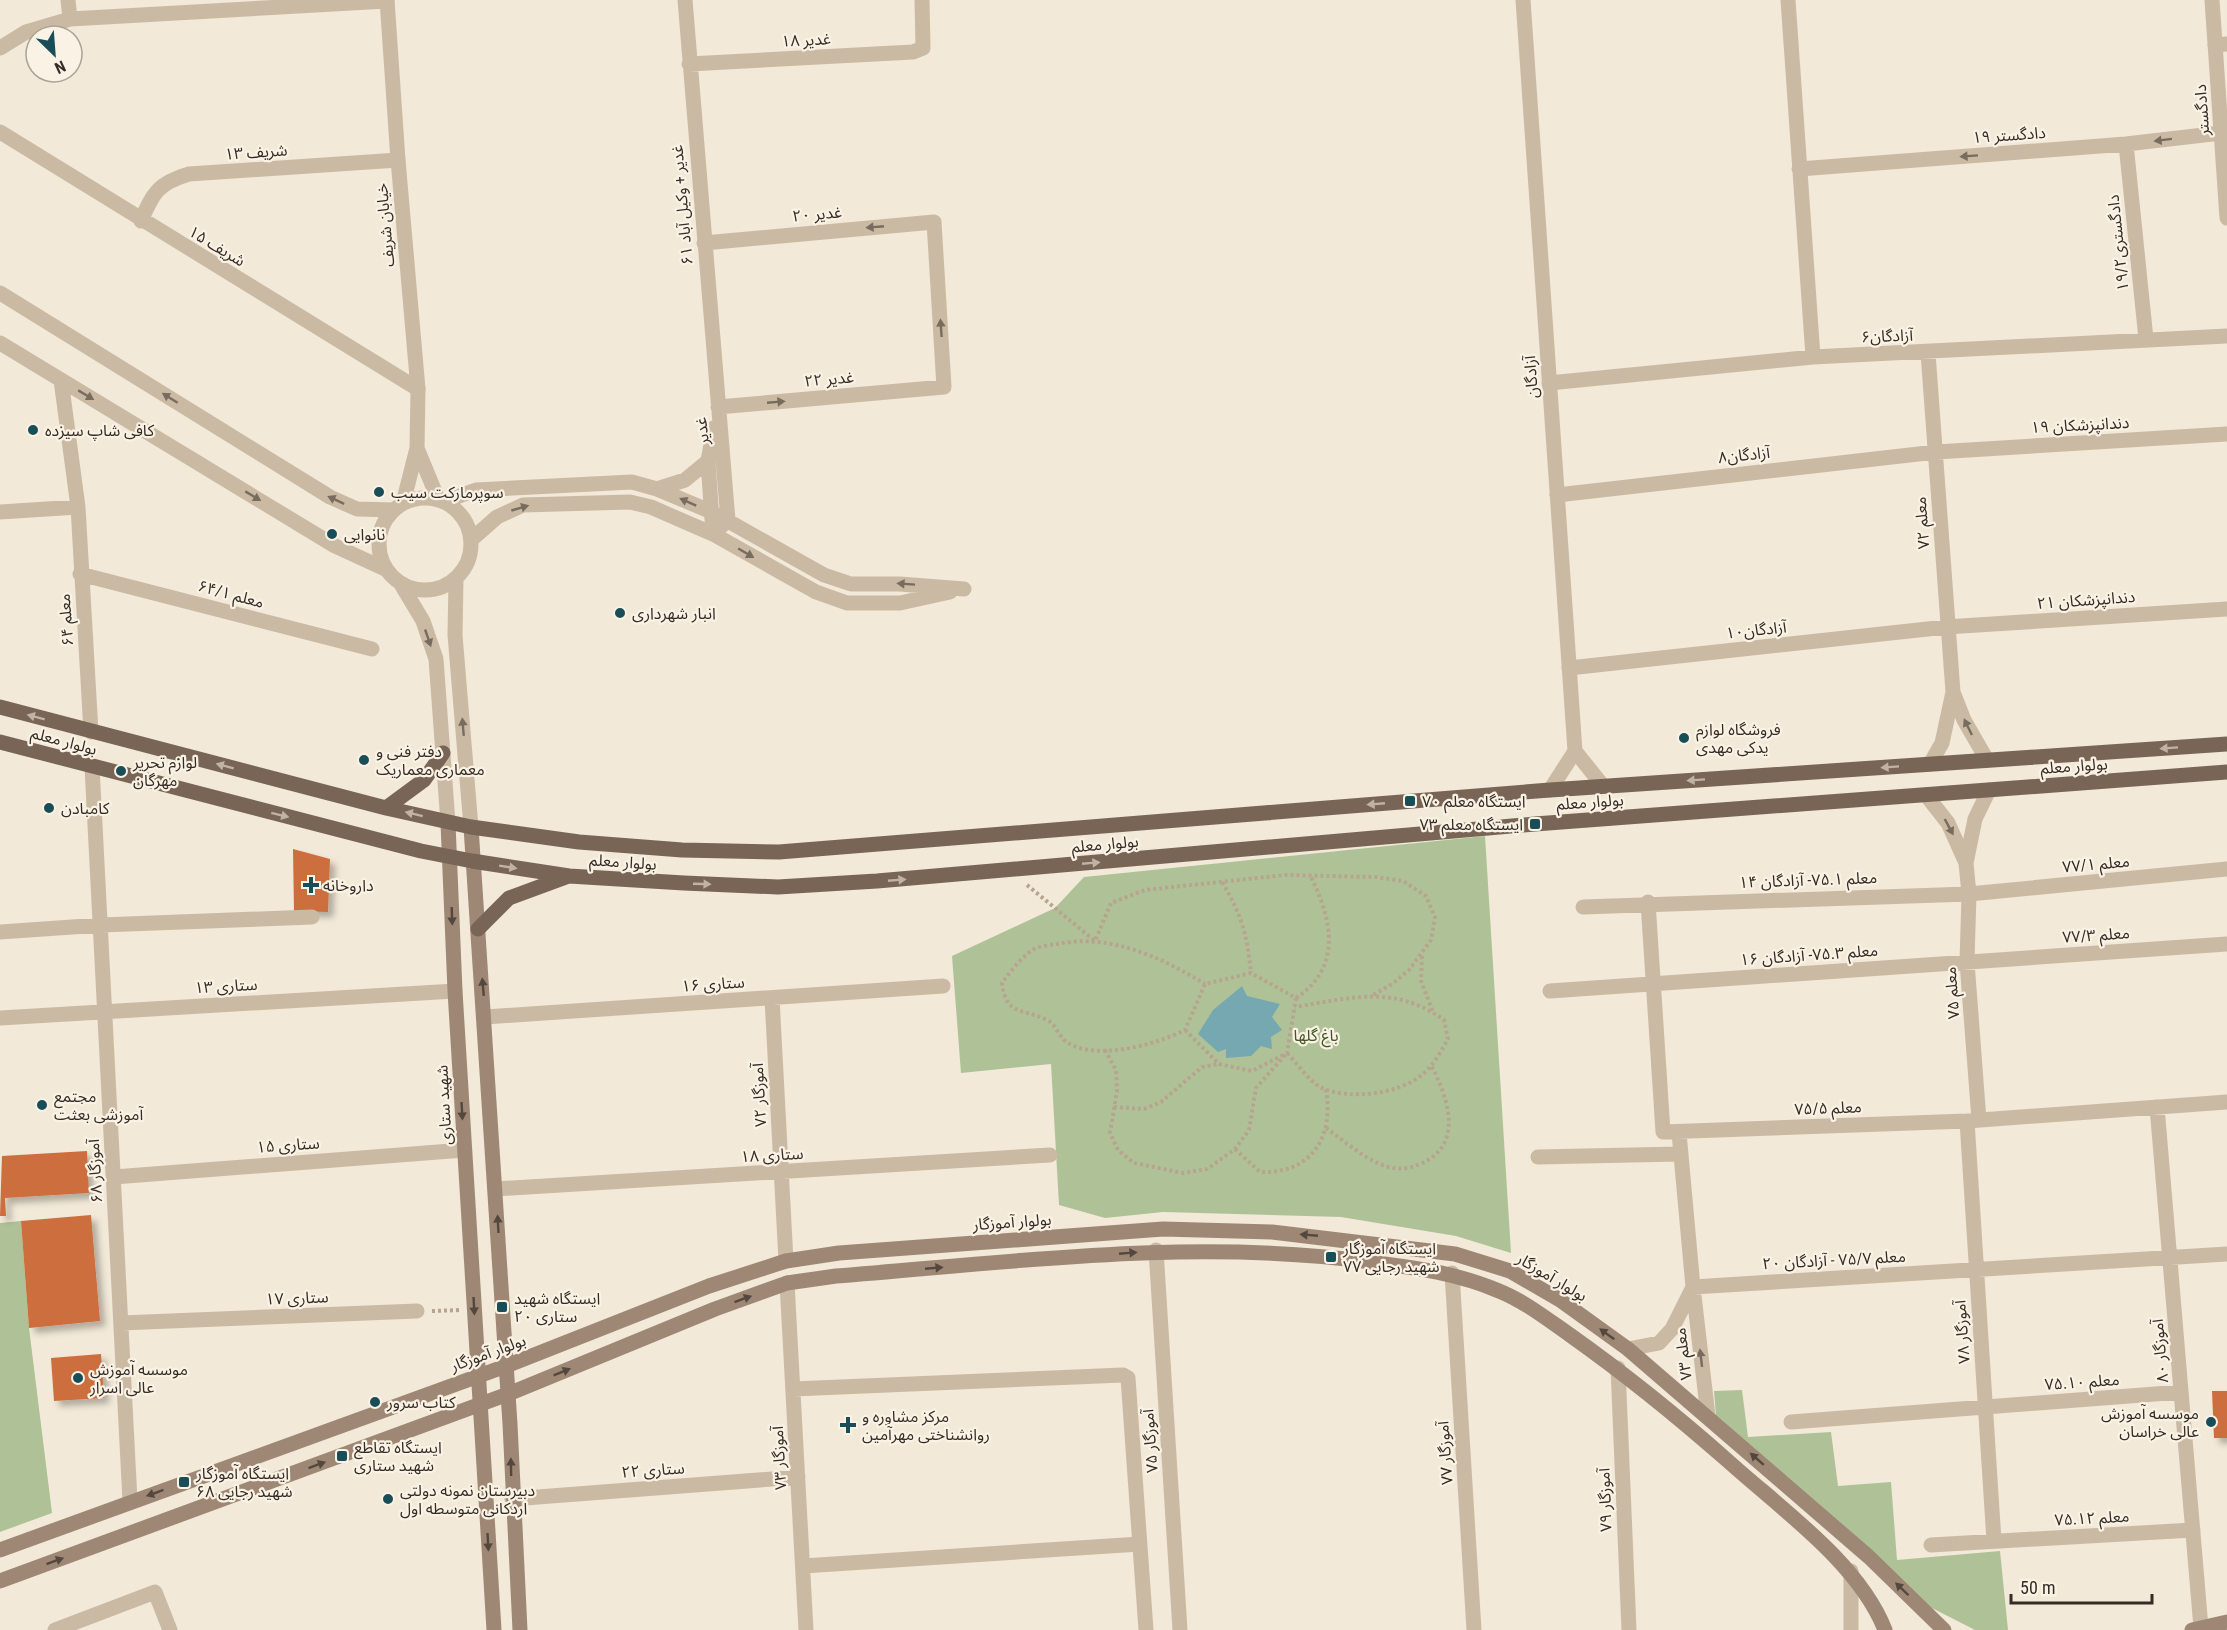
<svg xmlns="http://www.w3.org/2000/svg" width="2227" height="1630" font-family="'Roboto Condensed','Noto Sans Arabic',sans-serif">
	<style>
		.green { fill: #afc297 }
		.water { fill: #76a8b1 }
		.building { fill: #cc6e3c; filter: url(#shadow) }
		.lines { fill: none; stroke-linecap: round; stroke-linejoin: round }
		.path { stroke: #b7a48e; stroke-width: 4; stroke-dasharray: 3 3; stroke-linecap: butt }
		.minor { stroke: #cbbaa3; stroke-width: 15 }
		.tertiary { stroke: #cbbaa3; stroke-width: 15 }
		.secondary { stroke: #9e8875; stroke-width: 15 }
		.primary { stroke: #786556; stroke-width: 15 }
		.oneway { fill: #786c5e }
		.oneway2 { fill: #c0b3a4 }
		.oneway3 { fill: #54483e }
		.poi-dot { fill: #194e59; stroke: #faf2e4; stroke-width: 2 }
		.labels { text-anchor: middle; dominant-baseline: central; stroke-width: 4.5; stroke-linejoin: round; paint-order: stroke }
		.street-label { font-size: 16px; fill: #352c26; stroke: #faf2e4 }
		.poi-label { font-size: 16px; fill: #352c26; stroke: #faf2e4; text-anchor: start }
		.park-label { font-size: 16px; fill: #405528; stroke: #faf2e4 }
	</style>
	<defs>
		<filter id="shadow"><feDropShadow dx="5.5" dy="5.5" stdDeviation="3" flood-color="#0004"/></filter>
	</defs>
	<rect width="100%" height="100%" fill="#f2e9d8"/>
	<path class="green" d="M1485 836 1511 1253 1456 1236 1341 1217 1163 1212 1105 1218 1059 1205 1051 1064 961 1073 952 956 1055 908 1084 877Z
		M21 1221 29 1328 52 1513 0 1532V1223Z
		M1742 1390 1748 1437 1831 1432 1838 1486 1891 1482 1897 1560 2000 1551 2008 1630H1975L1930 1607 1716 1416 1714 1391Z"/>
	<path class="water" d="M1242 986 1247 996 1280 1004 1272 1017 1282 1030 1271 1037 1272 1049 1261 1046 1251 1056 1226 1058V1049L1218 1052 1198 1034 1213 1010Z"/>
	<path class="building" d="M293 849 330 859 328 912 294 911Z
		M87 1151 89 1193 5 1198 6 1216H0L2 1156Z
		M91 1215 100 1321 29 1328 21 1221Z
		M101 1354 104 1398 54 1401 51 1358Z
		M2212 1391H2227V1438H2214Z"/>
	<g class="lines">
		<path class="path" d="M1222 882C1242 916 1247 934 1251 973
			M1027 885 1095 941 1111 903 1145 890 1285 875 1376 877 1403 881 1426 896 1435 917 1431 940 1409 970 1392 984 1373 995
			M1422 956 1421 981 1433 1012
			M1296 998C1343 967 1332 919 1310 875
			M1185 1030 1219 1064 1252 1071 1287 1053 1296 998 1251 973 1205 984 1185 1030C1157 1044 1099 1061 1068 1043 1059 1038 1056 1024 1047 1020 1022 1008 1006 1016 1002 983 1011 971 1021 957 1034 949 1040 946 1050 945 1057 944 1109 933 1161 957 1205 984
			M1105 1050 1116 1070 1117 1091 1110 1133 1118 1150 1134 1163 1183 1173 1207 1169 1235 1149 1249 1130 1256 1088 1287 1053C1297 1063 1308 1080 1320 1087 1348 1101 1400 1094 1423 1074 1434 1065 1441 1051 1448 1039L1444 1020C1394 984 1351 998 1295 1007
			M1114 1107 1144 1109 1161 1102 1202 1067 1219 1064
			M1326 1128C1343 1140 1361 1156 1380 1164 1393 1170 1407 1170 1420 1164 1465 1145 1448 1098 1431 1065
			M1235 1149 1260 1172C1312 1174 1334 1137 1326 1089
			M432 1311 461 1310"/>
		<path class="minor" d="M68 0 70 19
			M685 0 728 520 713 534
			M1788 0 1813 357
			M2215 45 2227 44
			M0 48 26 32 70 19 387 1
			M689 64 913 52 923 48 922 0
			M0 132 418 389
			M2126 144 2146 339
			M1799 169 2126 144 2221 133
			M141 221C153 193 158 183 189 174L398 160
			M704 243 934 222 944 387 718 407
			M0 293 330 497 357 509 393 510
			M0 343 335 546 385 569
			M1928 353 1953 692 1942 743 1930 764
			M61 380 78 507 91 732
			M1549 383 1813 357 2227 336
			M657 489 685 480 708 461
			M1557 495 1936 452 2227 434
			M445 501 476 490 632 482 657 489 712 512 824 575 851 584H900L964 589
			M0 512 78 507
			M712 520 708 461 714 428
			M472 539 497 517 523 505 630 502 651 507 713 534 816 592 847 603H900L950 592
			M80 574 372 649
			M1569 668 1946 627 2227 609
			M1953 692 1964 720 1987 760
			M92 767 130 1501
			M1926 795 1948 823 1966 863 1969 894 1967 962 1979 1120
			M1966 863 1975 819 1989 790
			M1648 902 1663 1132 1967 1121 2227 1102
			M1583 907 1969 894 2227 869
			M0 932 101 925 312 917
			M1550 991 2227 944
			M772 998 786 1261
			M485 1017 943 986
			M0 1018 455 991
			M2157 1107 2201 1628
			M1967 1121 1994 1541
			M1679 1133 1693 1287 1708 1416
			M1538 1157 1680 1154
			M114 1177 464 1150
			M495 1189 1050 1155
			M1156 1250 1180 1630
			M1452 1273 1474 1630
			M787 1283 806 1630
			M1693 1287 2227 1254
			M121 1323 417 1311
			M1628 1349 1659 1343 1672 1329 1693 1287
			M1618 1368 1629 1630
			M793 1389 1123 1375 1128 1378 1146 1630
			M1791 1422 2181 1392
			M512 1499 798 1477
			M1931 1545 2193 1530
			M803 1566 1140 1544
			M1851 1571V1630
			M55 1630 155 1592 170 1630"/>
		<path class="tertiary" d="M387 0 398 160 418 389 417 448 403 503
			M1523 0 1575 751
			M2212 0 2227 218
			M417 448 438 499
			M379 544a46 46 0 1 1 92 0a46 46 0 1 1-92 0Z
			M456 580 455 635 471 827
			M402 586 423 621 436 659 448 823
			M1575 751 1603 786
			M1550 790 1575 751"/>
		<path class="secondary" d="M448 823 455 991 494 1630
			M471 827 510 1424 520 1630
			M0 1550 506 1366 709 1286 786 1261 839 1253 1163 1229 1272 1232 1455 1254 1510 1271 1560 1300 1628 1349 1869 1557 1944 1630
			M0 1581 508 1394 715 1309 787 1283 836 1276C1014 1262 1193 1238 1371 1262 1416 1268 1457 1273 1499 1291 1524 1301 1547 1319 1570 1335 1625 1374 1677 1416 1728 1461 1781 1509 1859 1563 1885 1630
			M2192 1630 2227 1622"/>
		<path class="primary" d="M0 707 386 808 471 827 579 842 682 850 779 852 1550 790 2227 744
			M0 742 421 851 472 861 569 876 684 883 778 887 877 881 1535 824 2227 772
			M386 808 424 780 443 753
			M478 929 509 898 566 877"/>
	</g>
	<defs><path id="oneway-solid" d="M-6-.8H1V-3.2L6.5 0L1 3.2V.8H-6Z" transform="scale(1.5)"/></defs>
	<g class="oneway">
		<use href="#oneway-solid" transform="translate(2163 140) rotate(173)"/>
		<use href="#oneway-solid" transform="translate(1969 156) rotate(176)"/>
		<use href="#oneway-solid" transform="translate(875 227) rotate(175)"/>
		<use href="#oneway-solid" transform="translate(941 328) rotate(-94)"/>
		<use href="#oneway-solid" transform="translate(86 395) rotate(31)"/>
		<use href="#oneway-solid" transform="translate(170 398) rotate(-148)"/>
		<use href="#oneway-solid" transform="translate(776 402) rotate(-5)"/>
		<use href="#oneway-solid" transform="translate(253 496) rotate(31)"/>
		<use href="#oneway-solid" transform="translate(336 500) rotate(-155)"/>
		<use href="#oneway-solid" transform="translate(688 502) rotate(-156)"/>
		<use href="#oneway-solid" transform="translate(520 508) rotate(-16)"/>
		<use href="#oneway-solid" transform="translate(746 553) rotate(30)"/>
		<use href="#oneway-solid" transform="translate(906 584) rotate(-176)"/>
		<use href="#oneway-solid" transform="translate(428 638) rotate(71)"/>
		<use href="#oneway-solid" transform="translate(463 727) rotate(-95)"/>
		<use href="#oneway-solid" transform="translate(1968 727) rotate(-116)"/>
		<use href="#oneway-solid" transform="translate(1949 827) rotate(62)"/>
		<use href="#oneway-solid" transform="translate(1701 1358) rotate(-97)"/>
	</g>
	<g class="oneway2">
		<use href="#oneway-solid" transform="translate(36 717) rotate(-165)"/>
		<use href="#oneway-solid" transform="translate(2169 748) rotate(176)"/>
		<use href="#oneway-solid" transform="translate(225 766) rotate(-165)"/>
		<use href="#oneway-solid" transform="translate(1890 767) rotate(176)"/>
		<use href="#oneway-solid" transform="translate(1696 780) rotate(176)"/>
		<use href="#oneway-solid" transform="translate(1376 804) rotate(175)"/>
		<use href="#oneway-solid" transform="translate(414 814) rotate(-166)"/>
		<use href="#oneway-solid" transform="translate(280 815) rotate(14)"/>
		<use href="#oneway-solid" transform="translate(1091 863) rotate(-5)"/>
		<use href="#oneway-solid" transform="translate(508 867) rotate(9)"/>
		<use href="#oneway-solid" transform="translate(897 880) rotate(-5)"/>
		<use href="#oneway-solid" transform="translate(702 884) rotate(2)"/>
	</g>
	<g class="oneway3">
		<use href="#oneway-solid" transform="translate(452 916) rotate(88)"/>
		<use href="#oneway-solid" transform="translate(483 987) rotate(-95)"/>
		<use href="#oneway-solid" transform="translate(462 1111) rotate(87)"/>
		<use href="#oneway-solid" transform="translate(498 1224) rotate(-93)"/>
		<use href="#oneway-solid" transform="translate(1309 1235) rotate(-175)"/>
		<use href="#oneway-solid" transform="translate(1128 1253) rotate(-5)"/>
		<use href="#oneway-solid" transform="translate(934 1268) rotate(-5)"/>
		<use href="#oneway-solid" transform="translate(743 1299) rotate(-20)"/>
		<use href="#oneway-solid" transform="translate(474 1306) rotate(87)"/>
		<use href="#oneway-solid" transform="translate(1607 1334) rotate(-144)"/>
		<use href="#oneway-solid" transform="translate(562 1372) rotate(-22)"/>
		<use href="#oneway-solid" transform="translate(1757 1459) rotate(-139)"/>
		<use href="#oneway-solid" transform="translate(317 1465) rotate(-20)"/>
		<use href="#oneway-solid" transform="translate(511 1467) rotate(-91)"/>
		<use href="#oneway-solid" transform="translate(155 1493) rotate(160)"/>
		<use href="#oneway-solid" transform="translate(488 1542) rotate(87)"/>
		<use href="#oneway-solid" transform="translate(55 1561) rotate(-20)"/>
		<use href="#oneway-solid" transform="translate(1902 1589) rotate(-136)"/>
	</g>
	<g class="poi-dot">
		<circle cx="33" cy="430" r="6"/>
		<circle cx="379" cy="492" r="6"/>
		<circle cx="332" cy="534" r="6"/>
		<circle cx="620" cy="613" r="6"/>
		<circle cx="1684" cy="738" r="6"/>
		<circle cx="364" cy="760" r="6"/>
		<circle cx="121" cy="771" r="6"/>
		<rect x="1404" y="795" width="12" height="12" rx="3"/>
		<circle cx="49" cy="808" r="6"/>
		<rect x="1529" y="818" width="12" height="12" rx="3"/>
		<path d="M308 876h6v6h6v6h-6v6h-6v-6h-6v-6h6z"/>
		<circle cx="42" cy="1105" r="6"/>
		<rect x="1325" y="1251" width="12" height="12" rx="3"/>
		<rect x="496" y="1301" width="12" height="12" rx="3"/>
		<circle cx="78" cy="1378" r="6"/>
		<circle cx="375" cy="1402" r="6"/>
		<circle cx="2211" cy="1422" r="6"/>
		<path d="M845 1416h6v6h6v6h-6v6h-6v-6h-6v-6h6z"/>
		<rect x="336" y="1450" width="12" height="12" rx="3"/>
		<rect x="178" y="1476" width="12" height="12" rx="3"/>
		<circle cx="388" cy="1499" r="6"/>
	</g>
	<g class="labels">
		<g class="street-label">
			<text transform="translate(806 40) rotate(-3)">غدیر ۱۸</text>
			<text transform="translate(2202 110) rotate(-94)">دادگستر</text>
			<text transform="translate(2009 135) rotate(-4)">دادگستر ۱۹</text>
			<text transform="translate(256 152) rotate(-4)">شریف ۱۳</text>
			<text transform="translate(682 205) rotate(-95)">غدیر + وکیل آباد ۶۱</text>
			<text transform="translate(817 214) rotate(-5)">غدیر ۲۰</text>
			<text transform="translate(385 225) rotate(-95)">خیابان شریف</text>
			<text transform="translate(2118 243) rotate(-96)">دادگستری۱۹/۲</text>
			<text transform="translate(217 246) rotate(31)">شریف ۱۵</text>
			<text transform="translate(1887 336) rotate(-2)">آزادگان۶</text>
			<text transform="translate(1531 377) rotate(-94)">آزادگان</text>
			<text transform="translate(829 379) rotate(-5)">غدیر ۲۲</text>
			<text transform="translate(2080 425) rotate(-3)">دندانپزشکان ۱۹</text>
			<text transform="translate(702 431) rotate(-96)">غدیر</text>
			<text transform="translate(1744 455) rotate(-6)">آزادگان۸</text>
			<text transform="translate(1922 523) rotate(-94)">معلم ۷۲</text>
			<text transform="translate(231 594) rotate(15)">معلم ۶۴/۱</text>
			<text transform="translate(2086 600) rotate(-4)">دندانپزشکان ۲۱</text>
			<text transform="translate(66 620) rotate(-94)">معلم ۶۴</text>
			<text transform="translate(1756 630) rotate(-6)">آزادگان۱۰</text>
			<text transform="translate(64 741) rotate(15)">بولوار معلم</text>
			<text transform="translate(2074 766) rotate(-4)">بولوار معلم</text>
			<text transform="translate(1590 802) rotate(-4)">بولوار معلم</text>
			<text transform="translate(1105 844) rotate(-5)">بولوار معلم</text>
			<text transform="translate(623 862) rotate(4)">بولوار معلم</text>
			<text transform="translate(2096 864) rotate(-5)">معلم ۷۷/۱</text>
			<text transform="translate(1808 880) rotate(-2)">معلم ۷۵.۱- آزادگان ۱۴</text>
			<text transform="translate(2096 935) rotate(-4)">معلم ۷۷/۳</text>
			<text transform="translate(1809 955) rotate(-4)">معلم ۷۵.۳- آزادگان ۱۶</text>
			<text transform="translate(713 984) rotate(-4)">ستاری ۱۶</text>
			<text transform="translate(226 986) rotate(-3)">ستاری ۱۳</text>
			<text transform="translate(1952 993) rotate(-94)">معلم ۷۵</text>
			<text transform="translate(759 1095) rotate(-93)">۷۲ آموزگار</text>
			<text transform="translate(444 1105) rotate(-93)">شهید ستاری</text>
			<text transform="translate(1828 1108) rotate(-2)">معلم ۷۵/۵</text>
			<text transform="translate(288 1145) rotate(-4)">ستاری ۱۵</text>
			<text transform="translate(772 1155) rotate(-3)">ستاری ۱۸</text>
			<text transform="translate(95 1171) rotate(-93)">آموزگار ۶۸</text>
			<text transform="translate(1012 1222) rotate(-4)">بولوار آموزگار</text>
			<text transform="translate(1834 1260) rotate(-3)">معلم ۷۵/۷ - آزادگان ۲۰</text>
			<text transform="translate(1552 1277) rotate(31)">بولوار آموزگار</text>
			<text transform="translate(297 1298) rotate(-2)">ستاری ۱۷</text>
			<text transform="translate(1962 1332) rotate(-94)">آموزگار ۷۸</text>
			<text transform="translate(2160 1351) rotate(-95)">آموزگار ۸۰</text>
			<text transform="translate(488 1353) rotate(-20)">بولوار آموزگار</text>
			<text transform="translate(1683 1354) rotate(-97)">معلم ۷۳</text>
			<text transform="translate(2082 1382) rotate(-4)">معلم ۷۵.۱۰</text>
			<text transform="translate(1150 1441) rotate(-94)">آموزگار ۷۵</text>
			<text transform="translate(1445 1453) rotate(-94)">۷۷ آموزگار</text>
			<text transform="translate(779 1458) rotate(-93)">۷۳ آموزگار</text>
			<text transform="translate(653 1470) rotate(-4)">ستاری ۲۲</text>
			<text transform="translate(1605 1500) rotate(-92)">۷۹ آموزگار</text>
			<text transform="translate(2092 1518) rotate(-3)">معلم ۷۵.۱۲</text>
		</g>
		<g class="poi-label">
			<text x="45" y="430">کافی شاپ سیزده</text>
			<text x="391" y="492">سوپرمارکت سیب</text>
			<text x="344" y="534">نانوایی</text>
			<text x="632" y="613">انبار شهرداری</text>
			<text x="1696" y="729">فروشگاه لوازم<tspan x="1696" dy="18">یدکی مهدی</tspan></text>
			<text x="376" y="751">دفتر فنی و<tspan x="376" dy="18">معماری معماریک</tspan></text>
			<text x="133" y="762">لوازم تحریر<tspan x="133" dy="18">مهرگان</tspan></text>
			<text x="1422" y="801">ایستگاه معلم ۷۰</text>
			<text x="61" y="808">کامبادن</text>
			<text x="1523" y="824" text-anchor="end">ایستگاه معلم ۷۳</text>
			<text x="323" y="885">داروخانه</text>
			<text x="54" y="1096">مجتمع<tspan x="54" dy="18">آموزشی بعثت</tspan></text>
			<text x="1343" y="1248">ایستگاه آموزگار<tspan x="1343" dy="18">شهید رجایی ۷۷</tspan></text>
			<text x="514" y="1298">ایستگاه شهید<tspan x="514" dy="18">ستاری ۲۰</tspan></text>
			<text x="90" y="1369">موسسه آموزش<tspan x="90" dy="18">عالی اسرار</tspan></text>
			<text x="387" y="1402">کتاب سرور</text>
			<text x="2199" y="1413" text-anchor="end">موسسه آموزش<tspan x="2199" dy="18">عالی خراسان</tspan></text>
			<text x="862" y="1416">مرکز مشاوره و<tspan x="862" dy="18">روانشناختی مهرآمین</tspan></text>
			<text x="354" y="1447">ایستگاه تقاطع<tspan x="354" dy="18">شهید ستاری</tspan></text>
			<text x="196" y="1473">ایستگاه آموزگار<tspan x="196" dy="18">شهید رجایی ۶۸</tspan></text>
			<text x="400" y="1490">دبیرستان نمونه دولتی<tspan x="400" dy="18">اردکانی متوسطه اول</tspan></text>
		</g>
		<g class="park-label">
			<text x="1316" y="1035">باغ گلها</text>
		</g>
	</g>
	<g transform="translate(54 54) rotate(155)"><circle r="28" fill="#faf2e4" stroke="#aba398" stroke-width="1.5"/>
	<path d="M0-4.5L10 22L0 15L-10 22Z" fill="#194e59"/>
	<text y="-9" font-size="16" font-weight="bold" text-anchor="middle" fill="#352c26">N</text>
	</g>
	<path d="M2011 1594v9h141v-9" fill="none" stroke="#352c26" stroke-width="3"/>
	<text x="2020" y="1594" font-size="18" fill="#352c26" stroke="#faf2e4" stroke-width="4.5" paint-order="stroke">50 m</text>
</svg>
